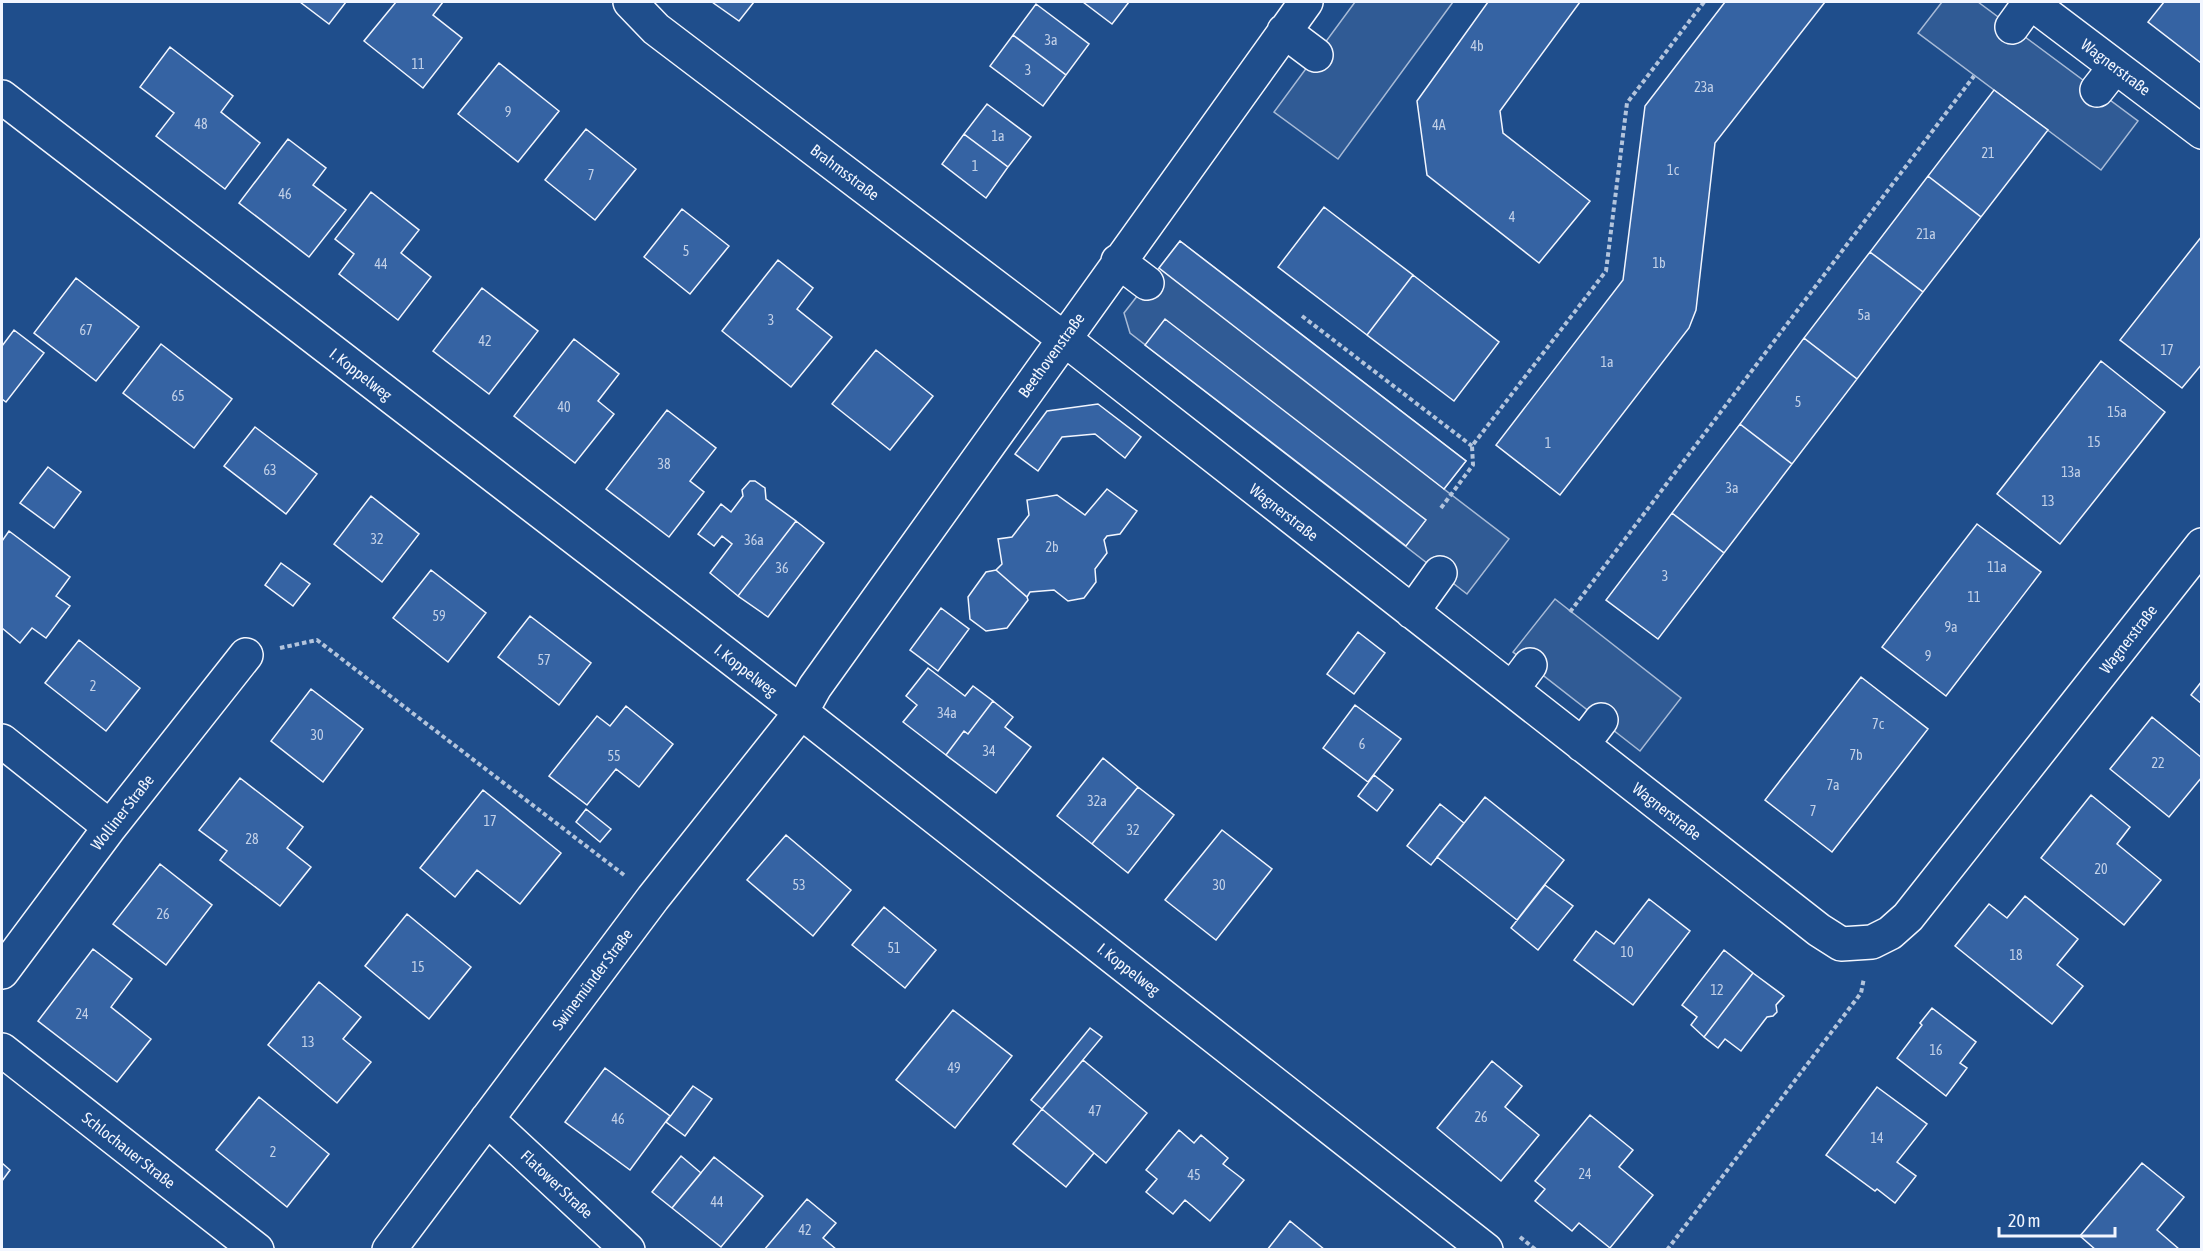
<svg xmlns="http://www.w3.org/2000/svg" width="2203" height="1251" font-family="'Asap Condensed',sans-serif">
	<style>
		.parking { fill: #305b95; stroke: #a8bbd7; stroke-width: 1.5 }
		.building { fill: #3563a3; stroke: #f2f6ff; stroke-width: 1.5 }
		.lines { fill: none; stroke-linecap: round; stroke-linejoin: round }
		.minor-casing { stroke: #f2f6ff; stroke-width: 36 }
		.path { stroke: #b3c4dc; stroke-width: 4; stroke-dasharray: 4.5 3; stroke-linecap: butt }
		.minor { stroke: #1f4e8c; stroke-width: 33 }
		.labels { text-anchor: middle; dominant-baseline: central; stroke-width: 4.5; stroke-linejoin: round; paint-order: stroke }
		.number-label { font-size: 14px; fill: #c3d1e8 }
		.street-label { font-size: 16px; fill: #f2f6ff; stroke: #1f4e8c }
	</style>
	<rect width="100%" height="100%" fill="#1f4e8c"/>
	<path class="parking" d="M1355 2H1453L1338 159 1274 112Z
		M1942 2H1978L2138 121 2101 170 1918 33Z
		M1180 241 1466 461 1444 489 1509 539 1467 594 1130 333 1124 313Z
		M1555 599 1681 698 1640 751 1513 652Z"/>
	<path class="building" d="M300 2H346L329 24Z
		M396 2H443L433 15 462 38 423 88 364 41Z
		M712 2H754L739 21Z
		M1083 2H1129L1112 24Z
		M1488 2H1580L1500 111 1503 133 1590 201 1539 263 1427 175 1417 101Z
		M1725 2H1825L1715 143 1696 310 1689 328 1560 495 1496 445 1623 280 1645 106Z
		M2164 2H2202L2201 63 2148 22Z
		M1036 4 1089 44 1066 75 1013 35Z
		M1013 35 1066 75 1043 106 990 66Z
		M170 47 233 96 221 112 260 143 225 189 156 136 174 113 140 87Z
		M499 63 559 111 518 162 458 114Z
		M1994 90 2048 130 1981 217 1928 176Z
		M987 104 1031 137 1008 167 964 134Z
		M586 129 636 169 595 220 545 180Z
		M964 134 1008 167 986 198 942 164Z
		M288 139 326 168 313 185 346 210 309 257 239 203Z
		M1928 176 1981 217 1923 292 1870 252Z
		M371 192 419 230 401 253 431 277 398 320 339 274 354 254 335 239Z
		M1324 207 1413 275 1367 335 1278 267Z
		M682 209 729 246 690 294 644 257Z
		M2202 236V364L2182 388 2120 340Z
		M1180 241 1466 461 1444 489 1159 268Z
		M1870 252 1923 292 1857 379 1804 338Z
		M778 260 813 288 797 309 832 337 791 387 722 331Z
		M1413 275 1499 342 1454 401 1367 335Z
		M76 278 139 327 96 381 34 333Z
		M482 288 538 331 489 394 433 351Z
		M1165 319 1426 520 1406 546 1145 345Z
		M14 330 44 353 6 402 2 399V346Z
		M1804 338 1857 379 1792 464 1740 424Z
		M574 339 619 374 598 401 614 414 575 463 514 416Z
		M161 344 232 399 194 448 123 393Z
		M876 350 933 396 890 450 832 404Z
		M2101 361 2165 412 2060 544 1997 494Z
		M1098 404 1141 437 1125 458 1095 434 1062 437 1038 471 1015 454 1047 411Z
		M667 410 716 448 690 481 704 492 669 537 606 489Z
		M1740 424 1792 464 1724 553 1672 513Z
		M255 427 317 474 286 514 224 466Z
		M48 467 81 492 54 528 20 503Z
		M750 481H755L765 488 766 499 796 521 738 596 710 573 732 544 722 536 714 546 698 534 721 504 731 512 743 496 742 490Z
		M1107 489 1137 511 1120 534 1107 536 1104 540 1107 553 1095 569 1096 582 1084 598 1068 601 1054 590 1030 592 1027 597 996 570 1002 564 998 539 1012 537 1029 515 1027 500 1057 495 1085 515Z
		M371 496 419 534 382 582 334 544Z
		M1672 513 1724 553 1658 639 1606 600Z
		M796 521 824 543 768 617 738 596Z
		M1977 524 2041 572 1946 696 1882 647Z
		M9 531 70 577 56 596 70 606 46 638 32 628 20 643 2 628V541Z
		M281 563 310 584 293 606 265 585Z
		M431 570 486 613 448 662 393 618Z
		M996 570 1027 597 1028 600 1007 628 986 631 970 619 968 597 986 572Z
		M941 608 969 629 938 671 910 650Z
		M530 616 591 663 559 705 498 657Z
		M1358 632 1385 653 1354 694 1327 674Z
		M79 640 140 688 106 731 45 683Z
		M928 668 965 696 973 686 993 701 968 734 964 731 946 755 903 722 917 705 906 696Z
		M1861 677 1928 729 1832 852 1765 800Z
		M2202 681V704L2191 695Z
		M311 689 363 729 323 782 271 741Z
		M993 701 1013 717 1005 727 1031 747 996 793 946 755 964 731 968 734Z
		M1355 705 1401 739 1368 782 1323 748Z
		M626 706 673 744 639 787 616 769 587 805 549 776 597 716 610 726Z
		M2152 717 2202 758V777L2169 817 2110 769Z
		M1103 758 1138 787 1092 844 1057 816Z
		M1374 775 1393 790 1377 811 1358 796Z
		M240 778 303 827 287 848 311 867 280 906 220 860 227 851 199 830Z
		M1138 787 1174 815 1128 873 1092 844Z
		M483 790 561 853 520 904 477 870 455 897 420 868Z
		M2091 795 2130 827 2117 844 2161 880 2124 925 2041 858Z
		M1485 797 1564 860 1517 920 1437 857Z
		M1440 804 1464 823 1431 865 1407 846Z
		M586 809 611 829 600 842 576 822Z
		M1222 830 1272 869 1216 940 1165 900Z
		M786 835 851 890 813 936 747 880Z
		M160 864 212 905 166 965 113 924Z
		M1545 885 1573 906 1538 950 1511 928Z
		M2025 896 2078 939 2057 965 2083 986 2052 1024 1955 946 1989 904 2007 918Z
		M1649 899 1690 931 1633 1005 1574 960 1596 931 1614 944Z
		M884 907 936 950 905 988 852 945Z
		M407 914 471 967 429 1019 365 966Z
		M93 949 132 979 111 1007 151 1039 117 1082 38 1021Z
		M1724 950 1753 973 1704 1037 1691 1025 1697 1017 1682 1005Z
		M1753 973 1784 996 1776 1005 1777 1012 1773 1016 1767 1017 1741 1051 1725 1039 1718 1048 1704 1037Z
		M319 982 361 1017 343 1039 371 1062 337 1103 268 1045Z
		M1932 1008 1976 1042 1960 1063 1967 1068 1946 1096 1897 1058 1922 1025 1920 1023Z
		M953 1010 1012 1056 955 1128 896 1080Z
		M1090 1028 1102 1037 1042 1109 1031 1100Z
		M1083 1060 1147 1113 1106 1163 1042 1109Z
		M1492 1061 1522 1086 1505 1107 1539 1135 1501 1181 1437 1128Z
		M605 1068 670 1116 630 1170 565 1122Z
		M693 1086 712 1099 685 1136 666 1122Z
		M1877 1087 1927 1124 1897 1162 1916 1176 1895 1203 1877 1189 1875 1191 1826 1155Z
		M259 1097 329 1154 287 1207 216 1150Z
		M1042 1109 1094 1153 1066 1187 1013 1144Z
		M1590 1115 1633 1150 1619 1167 1653 1195 1610 1248 1579 1223 1572 1231 1535 1201 1545 1189 1535 1181Z
		M1179 1130 1194 1143 1201 1135 1228 1158 1223 1164 1244 1180 1210 1221 1185 1200 1173 1214 1146 1192 1157 1179 1146 1170Z
		M681 1156 701 1173 672 1208 652 1192Z
		M714 1157 763 1196 721 1247 672 1208Z
		M2 1163 10 1170 2 1181Z
		M2142 1163 2184 1197 2157 1230 2179 1249 2096 1250 2080 1236Z
		M807 1199 836 1223 823 1238 837 1250H764Z
		M1290 1221 1325 1250H1267Z"/>
	<g class="lines">
		<g class="minor-casing">
			<path id="minor" d="M630 2 656 29 1063 338 1819 930 1841 944 1872 942 1890 933 1908 917 2202 545
				M2030 2 2202 132
				M2012 27 2030 2
				M1284 31 1316 55
				M2097 90 2115 67
				M2 97 801 712 1486 1250
				M1118 261 1147 283
				M1412 612 1440 573
				M1512 689 1530 665
				M2 741 110 827
				M1582 745 1601 720
				M2 972 110 827 246 655
				M2 1050 257 1250
				M487 1119 628 1250
				M389 1250 653 898 801 712 815 687 1306 2"/>
		</g>
		<path class="path" d="M1302 316 1472 446
			M1441 508 1473 465 1472 446 1606 271 1627 103 1704 2
			M1570 612 1974 76
			M280 648 317 640 624 875
			M1520 1237 1536 1250
			M1667 1250 1861 993 1864 978"/>
		<use href="#minor" class="minor"/>
	</g>
	<g class="labels">
		<g class="number-label">
			<text x="1051" y="40">3a</text>
			<text x="1477" y="46">4b</text>
			<text x="418" y="64">11</text>
			<text x="1028" y="70">3</text>
			<text x="1704" y="87">23a</text>
			<text x="508" y="112">9</text>
			<text x="201" y="124">48</text>
			<text x="1439" y="125">4A</text>
			<text x="998" y="136">1a</text>
			<text x="1988" y="153">21</text>
			<text x="975" y="166">1</text>
			<text x="1673" y="170">1c</text>
			<text x="591" y="175">7</text>
			<text x="285" y="194">46</text>
			<text x="1512" y="217">4</text>
			<text x="1926" y="234">21a</text>
			<text x="686" y="251">5</text>
			<text x="1659" y="263">1b</text>
			<text x="381" y="264">44</text>
			<text x="1864" y="315">5a</text>
			<text x="771" y="320">3</text>
			<text x="86" y="330">67</text>
			<text x="485" y="341">42</text>
			<text x="2167" y="350">17</text>
			<text x="1607" y="362">1a</text>
			<text x="178" y="396">65</text>
			<text x="1798" y="402">5</text>
			<text x="564" y="407">40</text>
			<text x="2117" y="412">15a</text>
			<text x="2094" y="442">15</text>
			<text x="1548" y="443">1</text>
			<text x="664" y="464">38</text>
			<text x="270" y="470">63</text>
			<text x="2071" y="472">13a</text>
			<text x="1732" y="488">3a</text>
			<text x="2048" y="501">13</text>
			<text x="377" y="539">32</text>
			<text x="754" y="540">36a</text>
			<text x="1052" y="547">2b</text>
			<text x="1997" y="567">11a</text>
			<text x="782" y="568">36</text>
			<text x="1665" y="576">3</text>
			<text x="1974" y="597">11</text>
			<text x="439" y="616">59</text>
			<text x="1951" y="627">9a</text>
			<text x="1928" y="656">9</text>
			<text x="544" y="660">57</text>
			<text x="93" y="686">2</text>
			<text x="947" y="713">34a</text>
			<text x="1878" y="724">7c</text>
			<text x="317" y="735">30</text>
			<text x="1362" y="744">6</text>
			<text x="989" y="751">34</text>
			<text x="1856" y="755">7b</text>
			<text x="614" y="756">55</text>
			<text x="2158" y="763">22</text>
			<text x="1833" y="785">7a</text>
			<text x="1097" y="801">32a</text>
			<text x="1813" y="811">7</text>
			<text x="490" y="821">17</text>
			<text x="1133" y="830">32</text>
			<text x="252" y="839">28</text>
			<text x="2101" y="869">20</text>
			<text x="799" y="885">53</text>
			<text x="1219" y="885">30</text>
			<text x="163" y="914">26</text>
			<text x="894" y="948">51</text>
			<text x="1627" y="952">10</text>
			<text x="2016" y="955">18</text>
			<text x="418" y="967">15</text>
			<text x="1717" y="990">12</text>
			<text x="82" y="1014">24</text>
			<text x="308" y="1042">13</text>
			<text x="1936" y="1050">16</text>
			<text x="954" y="1068">49</text>
			<text x="1095" y="1111">47</text>
			<text x="1481" y="1117">26</text>
			<text x="618" y="1119">46</text>
			<text x="1877" y="1138">14</text>
			<text x="273" y="1152">2</text>
			<text x="1585" y="1174">24</text>
			<text x="1194" y="1175">45</text>
			<text x="717" y="1202">44</text>
			<text x="805" y="1230">42</text>
		</g>
		<g class="street-label">
			<text transform="translate(2116 67) rotate(37)">Wagnerstraße</text>
			<text transform="translate(845 172) rotate(37)">Brahmsstraße</text>
			<text transform="translate(1051 355) rotate(-54)">Beethovenstraße</text>
			<text transform="translate(361 374) rotate(38)">I. Koppelweg</text>
			<text transform="translate(1284 512) rotate(38)">Wagnerstraße</text>
			<text transform="translate(2128 639) rotate(-52)">Wagnerstraße</text>
			<text transform="translate(746 670) rotate(38)">I. Koppelweg</text>
			<text transform="translate(1667 811) rotate(38)">Wagnerstraße</text>
			<text transform="translate(122 812) rotate(-52)">Wolliner Straße</text>
			<text transform="translate(1129 969) rotate(38)">I. Koppelweg</text>
			<text transform="translate(592 979) rotate(-53)">Swinemünder Straße</text>
			<text transform="translate(129 1150) rotate(38)">Schlochauer Straße</text>
			<text transform="translate(557 1184) rotate(43)">Flatower Straße</text>
		</g>
	</g>
	<rect width="2203" height="1251" fill="none" stroke="#f2f6ff" stroke-width="6"/>
	<path d="M1999 1227v9h116v-9" fill="none" stroke="#f2f6ff" stroke-width="3"/>
	<text x="2008" y="1227" font-size="18" fill="#f2f6ff" stroke="#1f4e8c" stroke-width="4.5" paint-order="stroke">20 m</text>
</svg>
